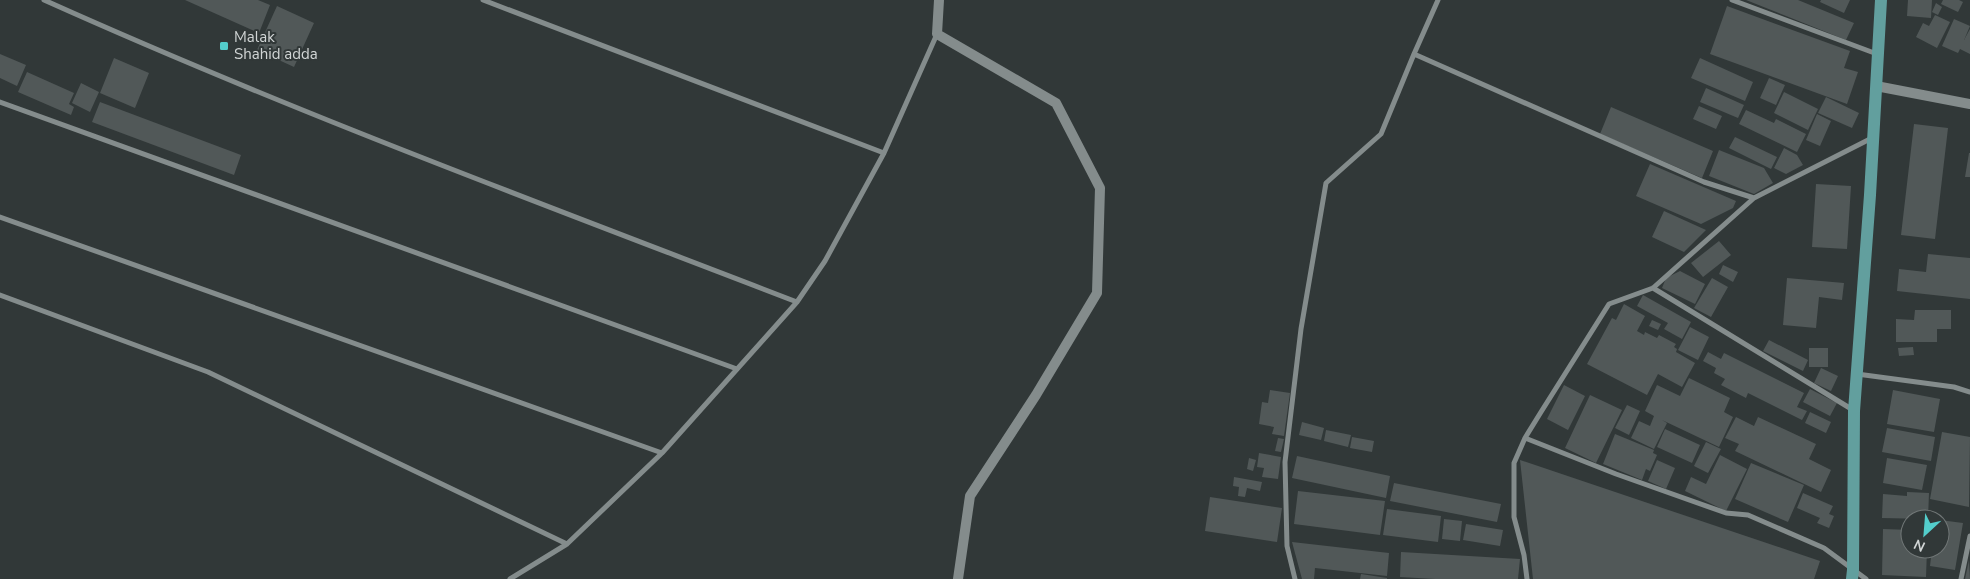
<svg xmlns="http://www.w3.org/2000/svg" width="1970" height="579" font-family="'Nunito Sans',sans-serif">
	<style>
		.building { fill: #515858 }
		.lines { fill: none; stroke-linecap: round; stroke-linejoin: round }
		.street { stroke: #848c8c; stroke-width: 5 }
		.secondary { stroke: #848c8c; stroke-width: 10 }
		.primary { stroke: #629f9e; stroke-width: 12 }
		.poi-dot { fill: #53cdcb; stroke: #313838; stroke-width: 2 }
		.labels { text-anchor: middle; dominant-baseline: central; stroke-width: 4; stroke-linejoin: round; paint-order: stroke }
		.poi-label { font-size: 15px; fill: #d2d6d6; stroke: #313838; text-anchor: start }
	</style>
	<rect width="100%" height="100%" fill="#313838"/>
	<path class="building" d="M185 0H258L270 5 259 33Z
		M1746 0H1798L1854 23 1846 40Z
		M1821 0H1850L1844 13 1820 2Z
		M1908 0H1932L1931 18 1907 16Z
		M1943 0H1959L1963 2 1958 12 1941 4Z
		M1936 3 1942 7 1938 15 1932 12Z
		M277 6 314 23 294 67 257 50Z
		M1727 6 1850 51 1844 68 1858 72 1847 104 1710 54Z
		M1935 15 1950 22 1937 48 1916 37 1923 23 1929 26Z
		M1954 19 1970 26 1964 40 1970 29V54L1960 49 1958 53 1942 46Z
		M0 54 26 65 17 86 0 78Z
		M114 58 149 73 135 108 100 93Z
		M1700 58 1753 82 1745 101 1691 78Z
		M27 72 74 93 69 104 74 107 71 115 18 92Z
		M1769 78 1785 85 1776 105 1760 98Z
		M81 83 99 92 90 112 72 103Z
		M1706 88 1744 105 1738 118 1700 102Z
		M1784 92 1818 109 1808 130 1774 113Z
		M1826 97 1859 113 1852 128 1818 113Z
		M100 102 241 155 234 175 92 122Z
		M1699 106 1722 116 1716 129 1693 119Z
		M1611 107 1713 151 1702 178 1600 134Z
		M1746 110 1774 123 1776 119 1806 134 1797 152 1739 124Z
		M1817 114 1831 121 1820 146 1806 140Z
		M1914 124 1948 128 1935 239 1901 235Z
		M1735 137 1777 157 1771 169 1729 148Z
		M1784 148 1797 155 1803 165 1786 174 1774 168Z
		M1719 150 1764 168 1773 183 1754 194 1709 176Z
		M1969 153H1970V177H1965Z
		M1650 164 1736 201 1733 208 1701 224 1636 196Z
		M1816 184 1851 186 1847 249 1812 247Z
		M1664 211 1706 230 1684 252 1652 237Z
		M1719 241 1731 255 1703 277 1691 263Z
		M1928 254 1970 258V299L1897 291 1899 269 1926 272Z
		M1723 265 1738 272 1733 282 1719 274Z
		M1680 271 1705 284 1695 304 1662 288 1666 278Z
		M1712 278 1728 287 1711 317 1694 308Z
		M1787 278 1844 283 1842 300 1819 297 1816 328 1783 325Z
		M1643 295 1691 322 1682 339 1664 329 1668 323 1637 306Z
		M1624 304 1645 316 1637 331 1644 335 1645 332 1657 338 1659 335 1676 344 1674 347 1677 349 1676 352 1695 363 1682 387 1658 374 1647 395 1587 364 1612 318 1616 320Z
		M1915 310H1951V329H1937V342H1896V319L1914 320Z
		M1652 320 1661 324 1658 330 1649 326Z
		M1690 327 1709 337 1698 360 1678 350Z
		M1769 340 1808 360 1803 371 1763 351Z
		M1913 347 1914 355 1899 356 1898 348Z
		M1809 348H1828V367H1809Z
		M1708 352 1721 359 1724 353 1804 393 1797 407 1807 411 1802 420 1748 393 1746 398 1721 385 1725 379 1714 373 1716 368 1703 361Z
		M1821 368 1838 376 1831 391 1814 383Z
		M1689 378 1730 398 1724 412 1733 417 1719 447 1662 420 1667 423 1654 449 1631 438 1639 421 1650 426 1654 416 1645 411 1657 385 1680 396Z
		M1564 385 1585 396 1568 430 1547 419Z
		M1810 389 1837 403 1830 416 1803 402Z
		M1270 390 1290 393 1284 436 1272 434 1274 427 1259 424 1262 402 1268 403Z
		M1893 390 1940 399 1934 432 1887 424Z
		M1590 395 1622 410 1596 463 1565 448Z
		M1627 405 1640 411 1629 435 1615 428Z
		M1810 412 1831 422 1826 433 1805 423Z
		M1736 417 1754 426 1758 417 1816 444 1809 459 1831 470 1821 492 1735 451 1739 444 1725 438Z
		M1302 422 1324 428 1321 440 1299 435Z
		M1887 428 1935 437 1931 461 1882 452Z
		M1665 429 1700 445 1692 463 1657 447Z
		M1326 430 1351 435 1348 447 1324 441Z
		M1942 432 1970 437 1969 507 1930 499Z
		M1615 434 1654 450 1653 453 1657 455 1650 471 1646 469 1642 480 1603 464Z
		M1352 437 1374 441 1372 452 1350 448Z
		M1278 438 1284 439 1281 452 1275 451Z
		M1706 442 1721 449 1708 473 1694 466Z
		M1259 453 1281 457 1278 479 1262 477 1264 468 1257 467Z
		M1720 455 1747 469 1726 511 1685 491 1691 477 1706 484Z
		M1297 456 1390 476 1386 498 1292 478Z
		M1249 458 1256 460 1253 471 1247 469Z
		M1887 458 1927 465 1922 490 1883 483Z
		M1520 460 1820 561 1814 579H1533Z
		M1657 460 1675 468 1666 489 1648 481Z
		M1751 463 1804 485 1788 522 1735 499Z
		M1234 477 1262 482 1260 491 1247 488 1245 497 1238 496 1239 487 1233 486Z
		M1394 483 1501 504 1497 522 1390 501Z
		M1298 491 1385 501 1380 535 1294 524Z
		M1907 492 1929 493 1928 519 1882 518 1883 494 1907 496Z
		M1803 493 1833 506 1829 514 1834 516 1829 528 1817 523 1820 518 1797 508Z
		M1210 497 1282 508 1277 542 1205 531Z
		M1387 509 1441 516 1438 542 1383 535Z
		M1444 519 1462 521 1460 541 1442 539Z
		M1940 520 1963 523 1955 570 1930 566 1932 549H1940Z
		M1466 524 1503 530 1500 546 1463 540Z
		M1883 529 1910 530V549H1927L1926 577 1882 575Z
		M1292 542 1389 553 1387 576 1315 568 1314 579H1302Z
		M1401 552 1520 559 1518 579H1435L1400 577Z
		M1969 560 1970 579H1965Z
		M1361 574 1387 578V579H1360Z"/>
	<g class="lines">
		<path class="street" d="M44 0C291 111 545 205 797 302
			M483 0 884 153
			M1732 0 1877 54
			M1414 54 1704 182 1754 198
			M0 102 737 369
			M0 217 662 453
			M1653 288 1853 410
			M0 295 208 372 567 544
			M1857 374 1954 387 1970 392
			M1525 438 1616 474 1726 513 1748 515 1824 548 1866 579
			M510 579 567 544 662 453 797 302 825 261 884 153 937 34
			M1295 579 1287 546 1285 462 1301 329 1326 183 1381 134 1414 54 1438 0
			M1527 579 1524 555 1514 517V463L1525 438 1541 412 1609 304 1653 288 1754 198 1872 138
			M1961 579 1970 536"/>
		<path class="secondary" d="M939 0 937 34 1056 103 1100 188 1097 293 1036 395 970 496 958 579
			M1876 86 1970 104"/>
		<path class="primary" d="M1852 579 1853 570 1854 411 1870 195 1881 0"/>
	</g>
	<rect class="poi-dot" x="219" y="41" width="10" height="10" rx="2.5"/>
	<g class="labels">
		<g class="poi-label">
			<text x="234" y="37">Malak<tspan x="234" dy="17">Shahid adda</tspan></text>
		</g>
	</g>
	<g transform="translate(1925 534) rotate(206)"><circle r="24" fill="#313838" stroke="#717777"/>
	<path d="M0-4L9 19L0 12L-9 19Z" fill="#53cdcb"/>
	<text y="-8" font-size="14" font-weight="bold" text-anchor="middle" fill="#d2d6d6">N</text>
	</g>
</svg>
